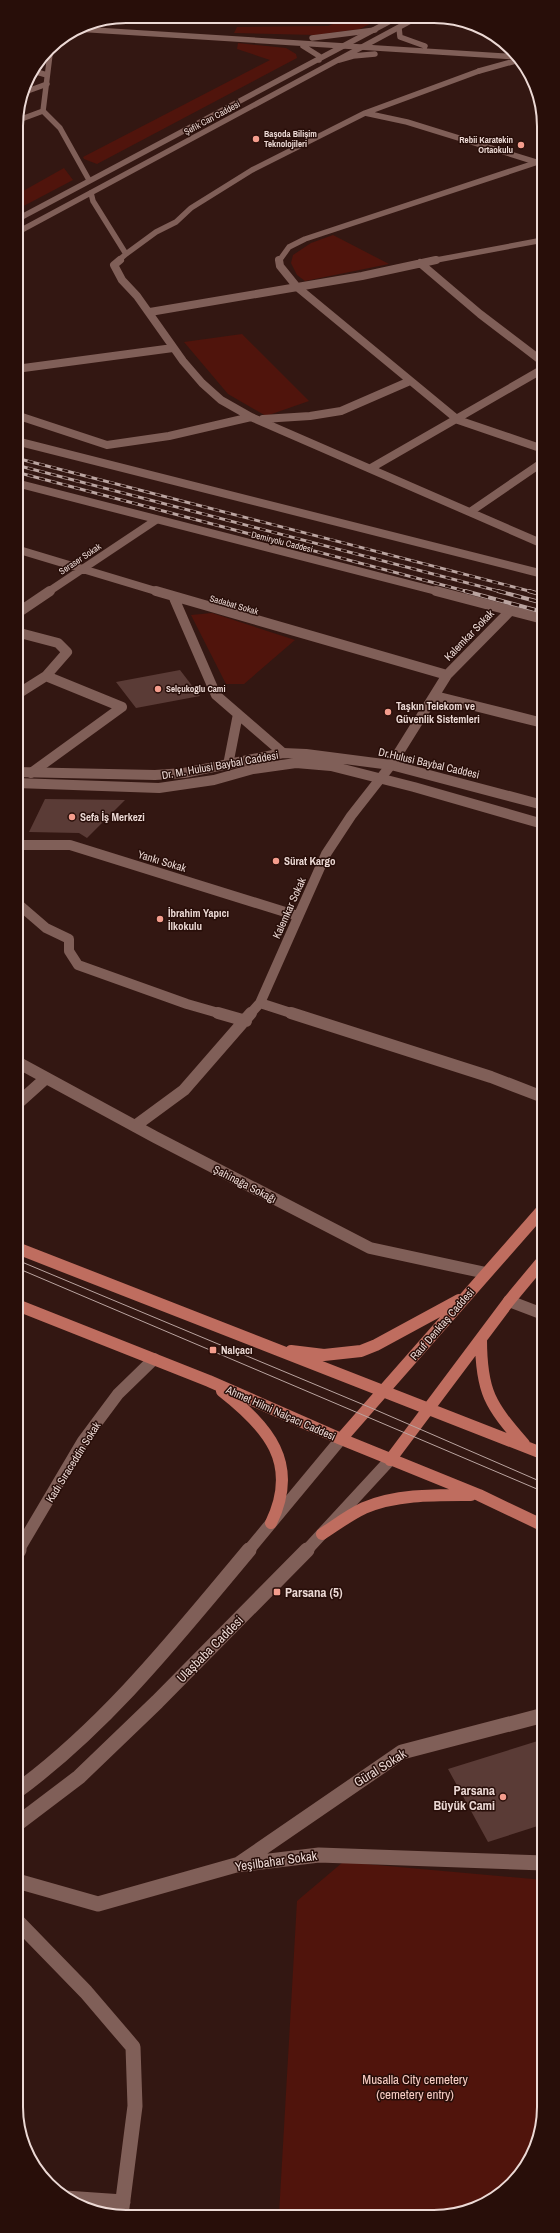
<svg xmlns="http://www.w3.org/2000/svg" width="560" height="2233" font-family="'Archivo Narrow',sans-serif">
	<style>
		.green { fill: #50140c }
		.building { fill: #5a3b36 }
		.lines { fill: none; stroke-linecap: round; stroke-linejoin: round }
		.minor-far4 { stroke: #805f58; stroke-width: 5.5 }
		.minor-far3 { stroke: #805f58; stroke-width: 8 }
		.minor-far2 { stroke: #805f58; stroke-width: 10 }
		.minor-far1 { stroke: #805f58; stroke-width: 12 }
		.minor { stroke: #805f58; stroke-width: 15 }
		.tertiary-far1 { stroke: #805f58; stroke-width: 5.5 }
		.tertiary { stroke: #805f58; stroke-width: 10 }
		.secondary-far4 { stroke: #805f58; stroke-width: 5.5 }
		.secondary-far3 { stroke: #805f58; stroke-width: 8 }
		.secondary-far2 { stroke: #805f58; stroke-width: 10 }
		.secondary-far1 { stroke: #805f58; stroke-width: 12 }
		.secondary { stroke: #805f58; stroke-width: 15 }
		.primary { stroke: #bf6d5f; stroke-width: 12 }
		.tram { stroke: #baa4a0; stroke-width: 1 }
		.rail-far1-casing { stroke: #baa4a0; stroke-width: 3 }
		.rail-casing { stroke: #baa4a0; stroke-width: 4 }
		.rail-far1 { stroke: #280e09; stroke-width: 2; stroke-dasharray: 6; stroke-linecap: butt }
		.rail { stroke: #280e09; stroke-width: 2.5; stroke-dasharray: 8; stroke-linecap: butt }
		.poi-dot { fill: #f49d8d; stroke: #280e09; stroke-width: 1.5 }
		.labels { text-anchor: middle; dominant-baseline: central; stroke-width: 3; stroke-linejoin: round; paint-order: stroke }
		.far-street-label { font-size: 9px; fill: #ecd9d5; stroke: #280e09 }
		.far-poi-label { font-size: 9px; font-weight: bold; fill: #ecd9d5; stroke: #280e09; text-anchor: start }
		.street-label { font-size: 11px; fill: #ecd9d5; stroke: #280e09 }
		.poi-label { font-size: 11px; font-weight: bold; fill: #ecd9d5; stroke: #280e09; text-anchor: start }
		.near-poi-label { font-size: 13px; font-weight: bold; fill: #ecd9d5; stroke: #280e09; text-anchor: start }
		.near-street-label { font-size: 13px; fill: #ecd9d5; stroke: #280e09 }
		.near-park-label { font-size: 13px; fill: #f8cdc4; stroke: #280e09 }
		.rim { fill: none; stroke: #ecd9d5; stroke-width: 2 }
	</style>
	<rect width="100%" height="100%" fill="#331712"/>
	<path class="green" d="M350 17 381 18 360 29 316 35 234 33 237 27 328 26Z
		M238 43 286 48 296 54 297 58 97 164 84 159 83 157 270 60 237 49Z
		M64 168 73 180 16 210V195Z
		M333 235 389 264 305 281 297 275 291 263 293 255 311 243Z
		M242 334 309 401 266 416 228 394 184 342Z
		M212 613 295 640 244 684H226L191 615Z
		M343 1862 544 1880V2114L536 2149 517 2180 483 2206 449 2216 279 2215 297 1901Z"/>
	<path class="building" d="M180 670 200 696 136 708 116 682Z
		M45 799 125 800 87 838 79 833 29 832Z
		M544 1739V1824L488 1842 448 1769Z"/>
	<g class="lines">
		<path class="minor-far4" d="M33 71 47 75
			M22 93 47 84
			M365 113 407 122 539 163
			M16 121 43 111
			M91 193 93 201 126 254 118 261
			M126 254 156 232 176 222 191 208 252 170 365 113 479 71
			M279 261 289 247 305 239 538 162
			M431 261 543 240"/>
		<path class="minor-far3" d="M120 260 114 265 122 280 137 296 183 361 202 383 221 400 251 417 543 544
			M279 260 280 266 297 287 458 420 543 449
			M420 263 480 314 543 362
			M150 312 362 276 436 260
			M16 369 173 348
			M16 415 107 445 169 436 251 417
			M263 419 310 416 341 411 410 381
			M371 468 543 369
			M470 512 543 462
			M16 549 159 592
			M48 592 156 520"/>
		<path class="minor-far2" d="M156 591 447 675
			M174 598 216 695 283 753
			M16 614 50 591
			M16 632 58 643 67 652 46 676
			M16 695 46 676 122 707 31 773
			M435 696 543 723
			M228 765 238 714
			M16 845H70L298 916
			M17 903 46 928 69 939V951L78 965 187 1004 222 1014
			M260 1003 294 1014
			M250 1014 260 1003 326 854 351 816 391 765 447 675 511 610"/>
		<path class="minor-far1" d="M218 1013 246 1021
			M291 1013 491 1077 543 1097
			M17 1062 155 1137 370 1248 486 1273
			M17 1104 46 1078
			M135 1126 184 1090 251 1013
			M509 1301 543 1314
			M18 1551 83 1441 118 1394 154 1359"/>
		<path class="minor" d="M17 1553 19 1550
			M239 1864 402 1752 544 1715
			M17 1881 98 1904 236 1865 319 1855 544 1863
			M17 1921 86 1992 133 2047 135 2106 121 2215
			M65 2198 123 2202"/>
		<path class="tertiary-far1" d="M399 28 400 37 425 46
			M77 29 518 57
			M312 38 375 30
			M51 46 43 111 60 128 89 180
			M303 46 319 56V60
			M339 60 353 56 375 54
			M479 71 519 60"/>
		<path class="tertiary" d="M16 772 155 775 184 773 283 753 306 754 391 765 543 805
			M16 783 159 788 214 780 253 769 296 763 331 766 414 787 543 824"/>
		<path class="secondary-far4" d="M16 220 396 18
			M16 233 416 18"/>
		<path class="secondary-far3" d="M16 441 543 574
			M16 483 440 592"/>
		<path class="secondary-far2" d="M436 591 543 619"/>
		<path class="secondary-far1" d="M248 1551 341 1439
			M306 1551 390 1460"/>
		<path class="secondary" d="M17 1791C108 1724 177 1636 249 1550
			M17 1824 79 1777 157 1702 307 1550"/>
		<path class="primary" d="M17 1248 544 1454
			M17 1305 209 1381 341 1439 479 1495 544 1526
			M481 1339C481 1392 490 1405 524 1444
			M291 1351 324 1355 361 1351 376 1345 459 1300
			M222 1391C268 1427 300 1463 271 1523
			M341 1439 543 1209
			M390 1460 509 1301 543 1260
			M322 1534C336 1525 349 1515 364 1508 397 1494 436 1495 471 1495"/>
		<path class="tram" d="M17 1260 369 1407 544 1483
			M17 1268 544 1492"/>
		<g class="rail-far1-casing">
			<path id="rail-far1" d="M16 458 533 592
				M16 465 502 592
				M16 472 469 592"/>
		</g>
		<g class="rail-casing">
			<path id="rail" d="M465 591 543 612
				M498 591 543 603
				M529 591 543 595"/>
		</g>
		<use href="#rail-far1" class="rail-far1"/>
		<use href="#rail" class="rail"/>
	</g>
	<g class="poi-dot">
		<circle cx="256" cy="139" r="4"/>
		<circle cx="521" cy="145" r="4"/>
		<circle cx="158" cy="689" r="4"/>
		<circle cx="388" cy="712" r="4"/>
		<circle cx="72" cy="817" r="4"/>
		<circle cx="276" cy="861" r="4"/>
		<circle cx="160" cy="919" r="4"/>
		<rect x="209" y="1346" width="8" height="8" rx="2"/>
		<rect x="273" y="1588" width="8" height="8" rx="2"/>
		<circle cx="503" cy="1797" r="4"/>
	</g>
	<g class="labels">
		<g class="far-street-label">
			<text transform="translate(212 118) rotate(-28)">Şefik Can Caddesi</text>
			<text transform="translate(282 542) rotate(14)">Demiryolu Caddesi</text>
			<text transform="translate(80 559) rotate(-34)">Seraser Sokak</text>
			<text transform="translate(234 605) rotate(16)">Sadabat Sokak</text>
		</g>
		<g class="far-poi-label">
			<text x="264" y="134">Başoda Bilişim<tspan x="264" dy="10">Teknolojileri</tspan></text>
			<text x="513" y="140" text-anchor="end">Rebii Karatekin<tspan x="513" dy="10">Ortaokulu</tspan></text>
			<text x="166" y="689">Selçukoğlu Cami</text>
		</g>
		<g class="street-label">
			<text transform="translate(469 635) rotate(-46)">Kalemkar Sokak</text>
			<text transform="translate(429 763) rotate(13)">Dr.Hulusi Baybal Caddesi</text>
			<text transform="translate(220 765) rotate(-10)">Dr. M. Hulusi Baybal Caddesi</text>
			<text transform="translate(162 861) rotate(17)">Yankı Sokak</text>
			<text transform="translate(289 908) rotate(-66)">Kalemkar Sokak</text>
			<text transform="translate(245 1184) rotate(27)">Şahinağa Sokağı</text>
			<text transform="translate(442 1324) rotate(-49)">Rauf Denktaş Caddesi</text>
			<text transform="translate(281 1413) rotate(24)">Ahmet Hilmi Nalçacı Caddesi</text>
			<text transform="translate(73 1462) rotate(-58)">Kadı Sıraceddin Sokak</text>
		</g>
		<g class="poi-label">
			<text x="396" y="706">Taşkın Telekom ve<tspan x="396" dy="13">Güvenlik Sistemleri</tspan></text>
			<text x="80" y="817">Sefa İş Merkezi</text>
			<text x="284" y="861">Sürat Kargo</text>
			<text x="168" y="913">İbrahim Yapıcı<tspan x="168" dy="13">İlkokulu</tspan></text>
			<text x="221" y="1350">Nalçacı</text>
		</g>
		<g class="near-poi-label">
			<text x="285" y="1592">Parsana (5)</text>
			<text x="495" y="1790" text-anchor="end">Parsana<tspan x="495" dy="15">Büyük Cami</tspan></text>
		</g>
		<g class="near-street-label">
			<text transform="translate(210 1649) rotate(-45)">Ulaşbaba Caddesi</text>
			<text transform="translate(380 1768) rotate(-32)">Güral Sokak</text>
			<text transform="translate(276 1861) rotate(-8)">Yeşilbahar Sokak</text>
		</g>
		<g class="near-park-label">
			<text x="415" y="2079">Musalla City cemetery<tspan x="415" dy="15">(cemetery entry)</tspan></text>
		</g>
	</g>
	<path d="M0 0H560V2233H0ZM126 23H434A103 103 0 0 1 537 126V2107A103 103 0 0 1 434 2210H126A103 103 0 0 1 23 2107V126A103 103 0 0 1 126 23Z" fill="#280e09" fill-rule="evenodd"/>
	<path class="rim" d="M126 23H434A103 103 0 0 1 537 126V2107A103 103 0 0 1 434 2210H126A103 103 0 0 1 23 2107V126A103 103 0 0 1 126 23Z"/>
</svg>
